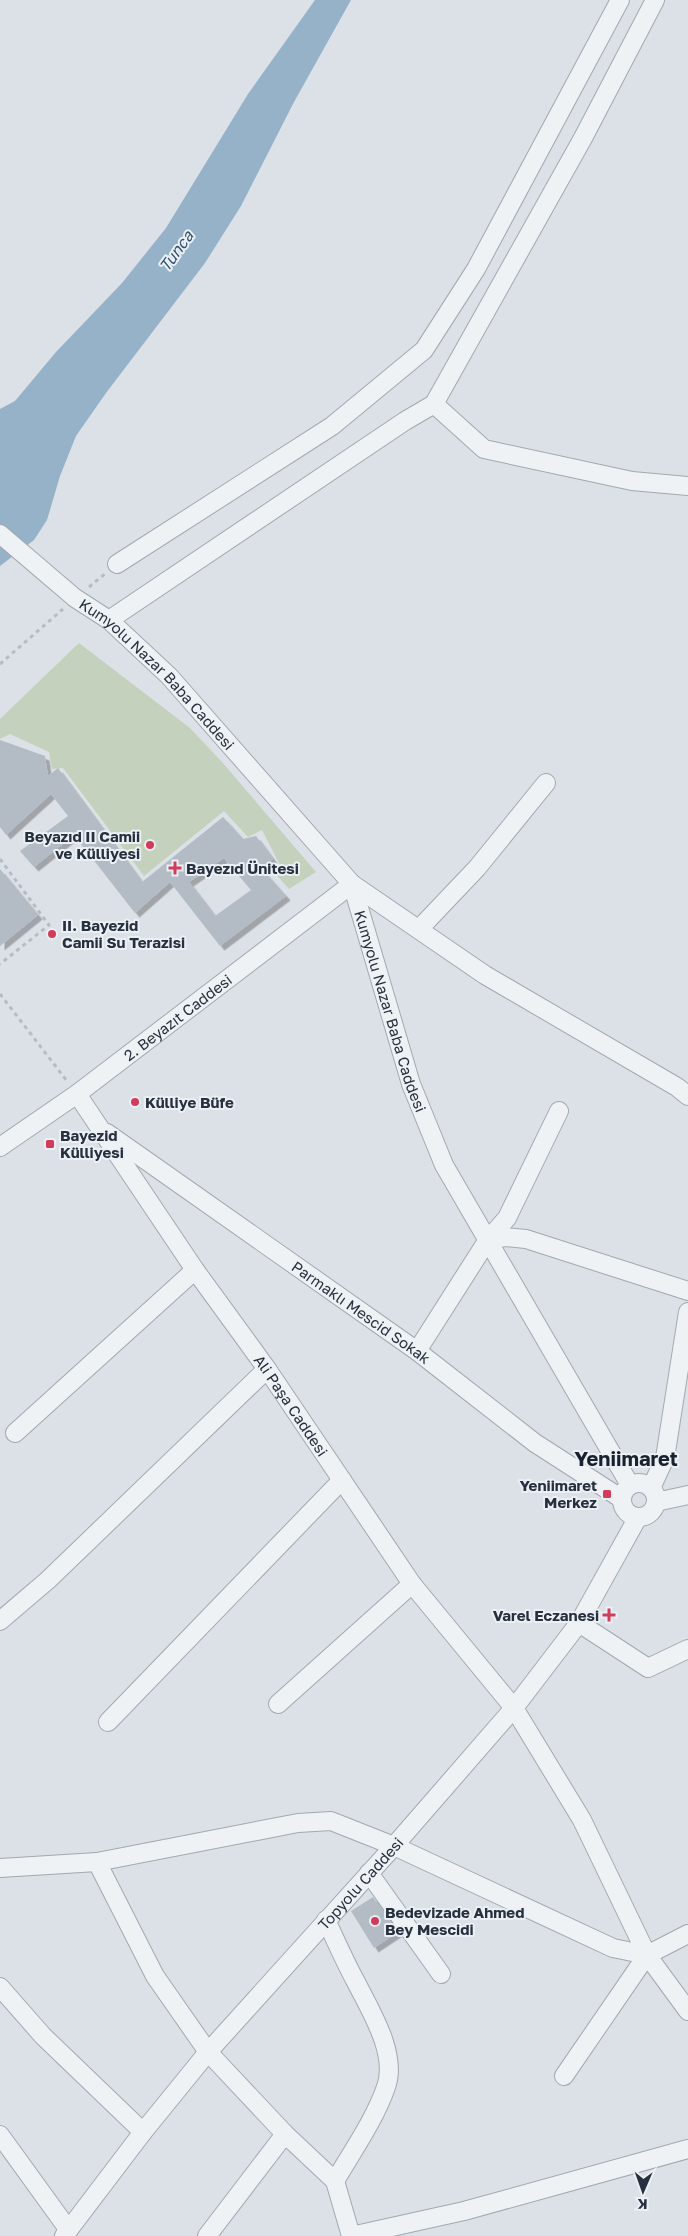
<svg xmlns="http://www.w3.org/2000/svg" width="688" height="2236" font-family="'Golos Text',sans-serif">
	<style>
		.green { fill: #c3d1bd }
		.water { fill: #95b2c9 }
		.building { fill: #b3bbc4; fill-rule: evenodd; filter: url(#shadow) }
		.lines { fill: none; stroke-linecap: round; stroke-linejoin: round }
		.minor-casing { stroke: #a2a8b1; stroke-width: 20 }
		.path { stroke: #b7bcc2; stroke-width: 3; stroke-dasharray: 4 4; stroke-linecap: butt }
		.minor { stroke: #eff2f5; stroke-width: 18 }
		.poi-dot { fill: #d33b5b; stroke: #ecf0f5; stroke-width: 2 }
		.labels { text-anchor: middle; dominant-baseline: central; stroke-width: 4; stroke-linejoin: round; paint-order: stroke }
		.street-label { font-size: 15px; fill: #26303e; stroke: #ecf0f5 }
		.poi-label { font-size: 15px; font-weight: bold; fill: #26303e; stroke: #ecf0f5; text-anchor: start }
		.water-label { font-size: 16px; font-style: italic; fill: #2e5173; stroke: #ecf0f5 }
		.district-label { font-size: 20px; font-weight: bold; fill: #18212e; stroke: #ecf0f5 }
	</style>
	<defs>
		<filter id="shadow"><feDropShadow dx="4.5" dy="4.5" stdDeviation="0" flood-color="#0004"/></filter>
	</defs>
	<rect width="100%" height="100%" fill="#dce1e7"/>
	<path class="green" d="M79 643 190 728 222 762 316 872 289 889 274 872 281 867 262 830 248 837 224 811 144 876 63 768 52 769 49 752 10 734 0 739V719Z"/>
	<path class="water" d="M315 0H351L294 102 241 206 205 263 106 393 76 436 60 476 47 520 34 540 0 566V409L15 401 56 352 122 283 166 228 248 94Z"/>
	<path class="building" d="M0 740 45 756 48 776 58 768 142 882 223 817 243 839 256 836 273 859 262 869 286 896 220 946 170 882 135 913 74 835 34 867 20 851 68 816 51 794 6 835 0 827ZM224 858 251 890 215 916 189 882Z
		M0 869 38 915 0 946Z
		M373 1897 398 1932 374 1948 351 1911Z"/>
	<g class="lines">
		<g class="minor-casing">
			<g id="minor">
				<path d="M434 404 484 449 632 481 688 486"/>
				<path id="s1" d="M0 534 75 598 109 620 169 676 352 884 411 1084 444 1165 630 1485"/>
				<path d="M117 564 332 426 424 350 476 269 620 0"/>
				<path d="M109 620 405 421 434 404 583 138 655 0"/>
				<path d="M352 884 485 975 677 1087 688 1096"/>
				<path d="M419 929 477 868 546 783"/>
				<path id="s2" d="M77 1094 195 1270 267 1369 412 1584 514 1708 582 1820 647 1955 688 2011"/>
				<path id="s3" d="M107 1133 417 1351 535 1443 622 1499"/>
				<path id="s4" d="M0 1147 77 1094 352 884"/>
				<path d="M487 1241 505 1237 526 1239 688 1291"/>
				<path d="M417 1351 487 1241 507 1218 559 1111"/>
				<path d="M15 1433 195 1270"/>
				<circle cx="639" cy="1500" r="17"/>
				<path d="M651 1488 665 1458 688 1312"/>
				<path d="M656 1502 688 1495"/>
				<path d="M0 1621 48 1580 267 1369"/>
				<path d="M579 1623 648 1668 688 1649"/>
				<path d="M278 1704 412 1584"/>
				<path d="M108 1722 342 1480"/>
				<path d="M97 1862 155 1976 208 2052 285 2134 335 2181C352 2152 375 2119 386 2087 398 2054 370 2010 356 1982 345 1962 336 1941 326 1920"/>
				<path d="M0 1868 97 1862 298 1823 331 1821 394 1846 613 1948 647 1955"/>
				<path d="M369 1873 441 1974"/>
				<path d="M0 1987 43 2036 143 2132"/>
				<path d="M564 2076 647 1955 688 1934"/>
				<path d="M0 2135 68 2229"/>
				<path d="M335 2181 351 2236"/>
				<path id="s5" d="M64 2236 143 2132 208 2052 394 1846 514 1708 579 1623 638 1517"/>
				<path d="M207 2236 285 2134"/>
				<path d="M351 2236 464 2211 688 2149"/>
			</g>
		</g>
		<path class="path" d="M89 587 106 573
			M0 664 63 609
			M0 859 49 925 0 964
			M0 994 67 1081"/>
		<use href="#minor" class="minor"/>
	</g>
	<g class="poi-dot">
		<circle cx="150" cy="845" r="5"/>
		<path d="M172.5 860.5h5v5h5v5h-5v5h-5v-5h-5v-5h5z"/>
		<circle cx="52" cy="934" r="5"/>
		<circle cx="135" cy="1102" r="5"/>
		<rect x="45" y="1139" width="10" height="10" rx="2.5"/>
		<rect x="602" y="1489" width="10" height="10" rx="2.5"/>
		<path d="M606.5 1607.5h5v5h5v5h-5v5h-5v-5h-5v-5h5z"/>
		<circle cx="375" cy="1921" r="5"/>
	</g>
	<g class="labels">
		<g class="street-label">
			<text stroke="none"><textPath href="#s1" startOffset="211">Kumyolu Nazar Baba Caddesi</textPath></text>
			<text stroke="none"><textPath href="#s1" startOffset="631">Kumyolu Nazar Baba Caddesi</textPath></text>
			<text stroke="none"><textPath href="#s4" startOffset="220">2. Beyazıt Caddesi</textPath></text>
			<text stroke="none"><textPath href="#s3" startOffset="311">Parmaklı Mescid Sokak</textPath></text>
			<text stroke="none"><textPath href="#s2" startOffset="378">Ali Paşa Caddesi</textPath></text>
			<text stroke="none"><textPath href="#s5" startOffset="461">Topyolu Caddesi</textPath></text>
		</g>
		<g class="poi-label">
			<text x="140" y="836" text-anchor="end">Beyazıd II Camii<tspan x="140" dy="17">ve Külliyesi</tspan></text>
			<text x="186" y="868">Bayezıd Ünitesi</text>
			<text x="62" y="925">II. Bayezid<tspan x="62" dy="17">Camii Su Terazisi</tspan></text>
			<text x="145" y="1102">Külliye Büfe</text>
			<text x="60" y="1135">Bayezid<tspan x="60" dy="17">Külliyesi</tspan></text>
			<text x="597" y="1485" text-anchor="end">Yeniimaret<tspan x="597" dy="17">Merkez</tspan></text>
			<text x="599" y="1615" text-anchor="end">Varel Eczanesi</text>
			<text x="385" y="1912">Bedevizade Ahmed<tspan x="385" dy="17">Bey Mescidi</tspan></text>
		</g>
		<g class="water-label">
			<text transform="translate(176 251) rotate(-54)">Tunca</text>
		</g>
		<g class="district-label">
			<text x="626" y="1458">Yeniimaret</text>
		</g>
	</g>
	<g transform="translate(643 2191) rotate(182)" stroke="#ecf0f5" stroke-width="4" paint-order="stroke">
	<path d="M0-4L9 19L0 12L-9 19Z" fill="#26303e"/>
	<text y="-8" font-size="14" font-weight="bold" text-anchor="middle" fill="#26303e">K</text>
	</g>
</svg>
